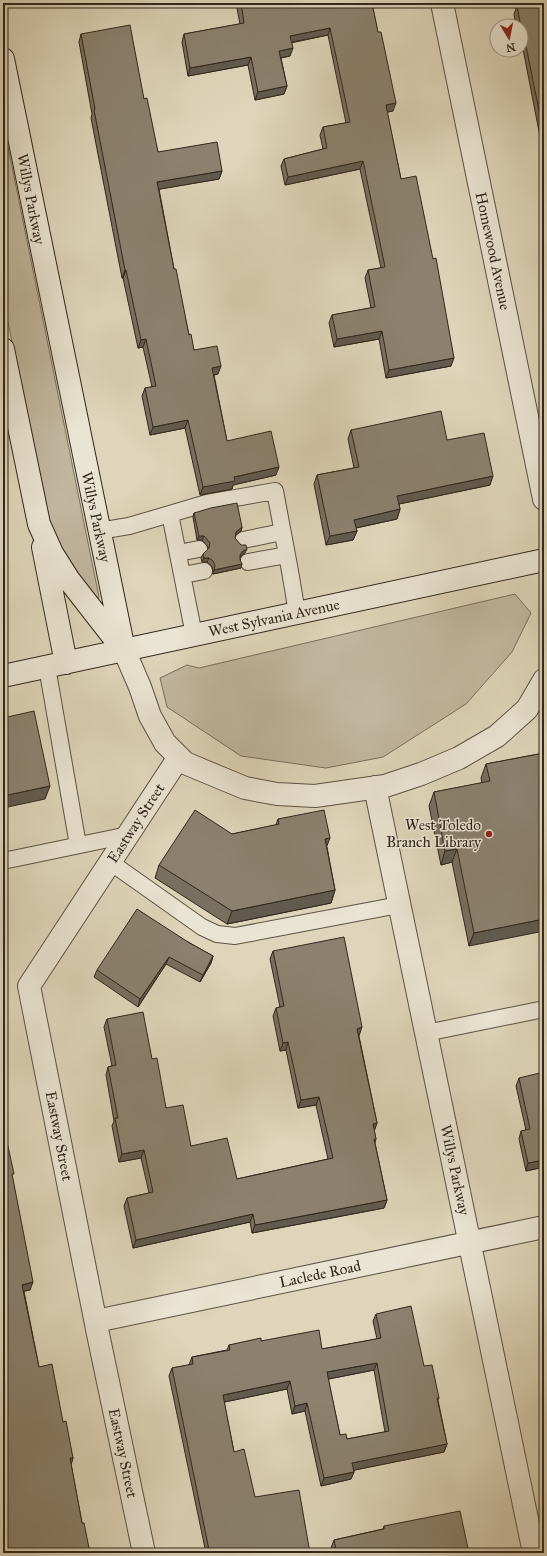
<svg xmlns="http://www.w3.org/2000/svg" width="547" height="1556" font-family="'IM FELL Great Primer',serif">
	<style>
		.green { fill: #c1b79f; stroke: #796f5e }
		.lines { fill: none; stroke-linecap: round; stroke-linejoin: round }
		.lane-casing { stroke: #5c5244; stroke-width: 18 }
		.street-casing { stroke: #5c5244; stroke-width: 24 }
		.secondary-casing { stroke: #31271c; stroke-width: 24 }
		.lane { stroke: #eae4d2; stroke-width: 16 }
		.street { stroke: #eae4d2; stroke-width: 22 }
		.secondary { stroke: #eae4d2; stroke-width: 22 }
		.wall { fill: #786f5f; stroke: #31271c; fill-rule: evenodd }
		.shaded-wall { fill: #615a4d; stroke: #31271c }
		.building { fill: #8b816e; stroke: #31271c; fill-rule: evenodd }
		.poi-dot { fill: #8f2418; stroke: #eae4d2; stroke-width: 1.5 }
		.labels { text-anchor: middle; dominant-baseline: central; stroke-width: 3; stroke-linejoin: round; paint-order: stroke }
		.street-label { font-size: 15px; fill: #31271c; stroke: #eae4d2 }
		.poi-label { font-size: 15px; fill: #31271c; stroke: #eae4d2; text-anchor: end }
	</style>
	<rect width="100%" height="100%" fill="#ded5ba"/>
	<filter id="stains"><feTurbulence type="fractalNoise" baseFrequency=".005" numOctaves="4"/><feColorMatrix values="0 0 0 0 .2 0 0 0 0 .09 0 0 0 0 .02 0 0 0 .5 -.17"/></filter>
	<radialGradient id="worn" r=".72"><stop offset=".6" stop-color="#630" stop-opacity="0"/><stop offset="1" stop-color="#630" stop-opacity=".3"/></radialGradient>
	<path class="green" d="M3 122 99 597 96 601 91 597 58 543 51 527 3 299Z
		M515 594 531 613 512 652 466 704 383 757 326 768 241 756 167 707 160 678 187 665 199 668Z"/>
	<g class="lines">
		<g class="lane-casing">
			<path id="lane" d="M170 514 194 635
				M99 531 129 526 207 503 275 491 290 571 297 613
				M243 540 282 532
				M178 553 199 549
				M248 562 287 555
				M183 575 204 571
				M47 667 78 845
				M3 861 128 835
				M110 862 202 927 217 934 235 936 399 905
				M426 1033 544 1009"/>
		</g>
		<g class="street-casing">
			<path id="street" d="M442 3 544 499
				M124 650 140 687 150 716 165 743 185 763 245 788 277 794 315 796 385 786 421 774 459 758 497 736 527 709 544 680
				M375 787 534 1553
				M96 1321 544 1227
				M144 1553 98 1334 29 986 179 757"/>
		</g>
		<g class="secondary-casing">
			<path id="secondary" d="M3 59 124 650
				M3 349 39 524 52 553 69 580 122 648
				M43 547 66 663
				M3 676 544 560"/>
		</g>
		<use href="#lane" class="lane"/>
		<use href="#street" class="street"/>
		<use href="#secondary" class="secondary"/>
	</g>
	<path class="wall" d="M236 3H372L393 111 387 112 401 179 451 366 386 378 379 339 334 347 329 323 332 315 371 308 365 278 368 270 381 268 360 169 285 185 281 166 284 159 323 149 320 135 323 127 346 123 328 35 291 43 290 56 281 58 287 86 284 94 255 100 248 65 188 76 182 42 184 34 240 24Z
		M514 3H544V157L523 49H521V26H516L514 14 516 9Z
		M81 34 144 99 158 152 222 171 219 179 159 189 174 269 189 335 194 350 218 374 214 375 227 441 276 475 233 485 232 489 200 495 185 428 150 435 142 396 145 388 152 387 143 347 138 348 123 278H122L91 118 92 114 79 42Z
		M351 430 447 440 490 485 399 504 400 509 397 519 356 528 357 531 353 540 326 545 314 484 317 475 354 468 348 439Z
		M194 513 242 527 241 531 235 535V538L245 553 242 555 240 557 241 568 213 574V570L211 565 207 562H202L201 558 203 554 208 549V547L202 540H197L193 517Z
		M544 753 469 946 452 862 441 865 429 806 434 792 482 783 481 778 486 764Z
		M278 819 327 847 335 890 331 903 227 924 155 878 159 865 232 834 276 825Z
		M188 942 213 956 211 963 200 982 166 964 138 1007 94 977 97 970Z
		M273 951 359 1036 377 1123 374 1130 376 1139 375 1143 387 1200 384 1208 252 1233 250 1222 133 1248 124 1206 127 1198 149 1193 141 1158 119 1162 112 1126 114 1121 106 1075 108 1067 112 1066 104 1027 107 1019 152 1059 166 1108 191 1146 237 1179 328 1159 316 1105 298 1108 286 1050 280 1051 273 1016 276 1008 280 1007 270 959Z
		M519 1078 544 1167 526 1171 519 1139 521 1131 526 1130 516 1086Z
		M3 1143 12 1177 30 1290 24 1291 39 1367 63 1422 73 1458 71 1464 82 1523 90 1553H3Z
		M376 1314 424 1366 439 1398 438 1400 447 1444 444 1452 354 1470V1472L351 1479 321 1486 305 1411 292 1414 287 1389 224 1402 234 1452 255 1497 310 1553H206L169 1376 172 1368 189 1365 192 1357 227 1350 229 1345 261 1341 322 1349 377 1339 373 1321ZM374 1370 385 1432 347 1439 340 1435 328 1379Z
		M384 1526 469 1553H332L331 1548 334 1540 383 1529Z"/>
	<path class="shaded-wall" d="M330 28 328 35 287 43 290 36Z
		M525 41 523 49H521L524 42Z
		M293 48 290 56 276 59 279 51Z
		M251 57 248 65 188 76 190 68Z
		M287 86 284 94 255 100 258 92Z
		M396 103 393 111 383 113 386 105Z
		M363 161 360 169 285 185 288 177Z
		M222 171 219 179 155 190 157 182Z
		M125 270H126L123 278H122Z
		M382 331 379 339 334 347 337 339Z
		M146 339 143 347 138 348 141 340Z
		M454 358 451 366 386 378 389 370Z
		M221 366 218 374 209 376 212 368Z
		M188 420 185 428 150 435 153 427Z
		M279 467 276 475 233 485 232 489 200 495 203 487 234 477Z
		M493 476 490 485 394 505 397 496Z
		M400 509 397 519 351 529 354 520Z
		M242 527 241 531 234 537 236 532Z
		M357 531 353 540 326 545 330 536Z
		M199 536H204L202 540H197Z
		M247 549 245 553 242 555 239 559 240 555 243 551Z
		M204 558H209L207 562H202Z
		M242 564 241 568 213 574 214 570Z
		M50 786 45 799 3 808V796Z
		M330 838 325 851V839Z
		M457 849 452 862 441 865 445 851Z
		M335 890 331 903 227 924 232 911Z
		M544 919V931L469 946 474 933Z
		M213 956 211 963 200 982 203 975Z
		M169 957 166 964 138 1007 140 999Z
		M362 1027 359 1036 354 1037 357 1029Z
		M288 1042 286 1050 280 1051 283 1043Z
		M319 1097 316 1105 298 1108 301 1100Z
		M377 1123 374 1132 373 1124Z
		M144 1150 141 1158 119 1162 122 1154Z
		M544 1160V1167L526 1171 528 1163Z
		M387 1200 384 1208 252 1233 255 1225Z
		M253 1214 250 1222 133 1248 136 1240Z
		M33 1282 30 1290 20 1292 22 1285Z
		M377 1363 374 1370 324 1380 327 1372Z
		M290 1381 287 1389 220 1403 223 1395Z
		M307 1403 305 1411 292 1414 295 1406Z
		M447 1444 444 1452 350 1471 352 1463Z
		M70 1458H73L71 1465Z
		M354 1472 351 1479 321 1486 324 1478Z
		M38 1549 37 1553H22Z
		M217 1549 215 1553H208L209 1550Z"/>
	<path class="building" d="M241 3H372L378 32H381L396 103 386 105 401 179 416 176 433 259 436 258 454 358 389 370 382 331 337 339 332 315 375 307 368 270 385 267 363 161 288 177 284 159 327 148 323 127 350 122 330 28 290 36 293 48 279 51 287 86 258 92 251 57 190 68 184 34 244 23Z
		M519 3H544V135L525 41 524 42 517 6H519Z
		M130 25 144 99 147 98 158 152 217 142 222 171 157 182 174 269H176L189 335 191 334 194 350 217 346 221 366 212 368 227 441 271 431 279 467 234 477 235 481 203 487 188 420 153 427 145 388 156 386 146 339 141 340 126 270H125L94 110 95 109 81 34Z
		M441 411 447 440 484 433 493 476 397 496 400 509 354 520 357 531 330 536 317 475 359 467 351 430Z
		M237 503 242 527 236 532 235 538 241 545H246L247 549 243 551 240 555V560L242 564 214 570 215 565 213 561 209 558H204L203 554 209 548 210 543 204 536H199L194 513 211 508Z
		M34 711 50 786 3 796V718Z
		M544 753V919L474 933 457 849 445 851 434 792 490 781 486 764Z
		M195 810 232 834 279 824 278 819 324 810 330 838 325 839 335 890 232 911 159 865Z
		M137 909 188 942 213 956 203 975 169 957 140 999 97 970Z
		M344 937 362 1027 357 1029 377 1123 373 1124 376 1139H374L387 1200 255 1225 253 1214 136 1240 127 1198 153 1192 144 1150 122 1154 115 1118H118L108 1067 116 1065 107 1019 143 1012 152 1059 157 1058 166 1108 183 1105 191 1146 227 1138 237 1179 333 1158 319 1097 301 1100 288 1042 283 1043 276 1008 284 1006 273 951Z
		M544 1072V1160L528 1163 521 1131 530 1129 519 1078Z
		M7 1142 14 1174H12L33 1282 22 1285 39 1367 52 1364 63 1422 66 1421 73 1458H70L82 1523H84L90 1553H39L38 1549 22 1553H3V1395L7 1394 3 1373V1143Z
		M411 1306 424 1366 432 1365 439 1398H437L447 1444 352 1463 354 1472 324 1478 307 1403 295 1406 290 1381 223 1395 234 1452 244 1449 255 1497 299 1490 310 1553H218L217 1549 209 1550 172 1368 193 1364 192 1357 230 1350 229 1345 261 1338V1341L319 1330 322 1349 381 1338 376 1314ZM377 1363 389 1431 347 1439 346 1434 340 1435 327 1372Z
		M460 1511 469 1553H337L334 1540 384 1529V1526Z"/>
	<circle class="poi-dot" cx="489" cy="834" r="4"/>
	<g class="labels">
		<g class="street-label">
			<text transform="translate(31 199) rotate(79)">Willys Parkway</text>
			<text transform="translate(493 251) rotate(78)">Homewood Avenue</text>
			<text transform="translate(96 517) rotate(78)">Willys Parkway</text>
			<text transform="translate(274 618) rotate(-12)">West Sylvania Avenue</text>
			<text transform="translate(136 823) rotate(-57)">Eastway Street</text>
			<text transform="translate(59 1136) rotate(79)">Eastway Street</text>
			<text transform="translate(455 1170) rotate(78)">Willys Parkway</text>
			<text transform="translate(320 1274) rotate(-12)">Laclede Road</text>
			<text transform="translate(123 1453) rotate(78)">Eastway Street</text>
		</g>
		<g class="poi-label">
			<text x="481" y="825">West Toledo<tspan x="481" dy="17">Branch Library</tspan></text>
		</g>
	</g>
	<rect width="547" height="1556" fill="none" stroke="#ded5ba" stroke-width="16"/>
	<rect x="4" y="4" width="539" height="1548" fill="none" stroke="#31271c" stroke-width="2"/>
	<rect x="8" y="8" width="531" height="1540" fill="none" stroke="#31271c"/>
	<g transform="translate(509 38) rotate(170)"><circle r="19" fill="#eae4d2" stroke="#a09889"/>
	<path d="M0-3L7 15L0 10L-7 15Z" fill="#8f2418"/>
	<text y="-6" font-size="11" font-weight="bold" text-anchor="middle" fill="#31271c">N</text>
	</g>
	<rect width="100%" height="100%" filter="url(#stains)"/>
	<rect width="100%" height="100%" fill="url(#worn)"/>
</svg>
